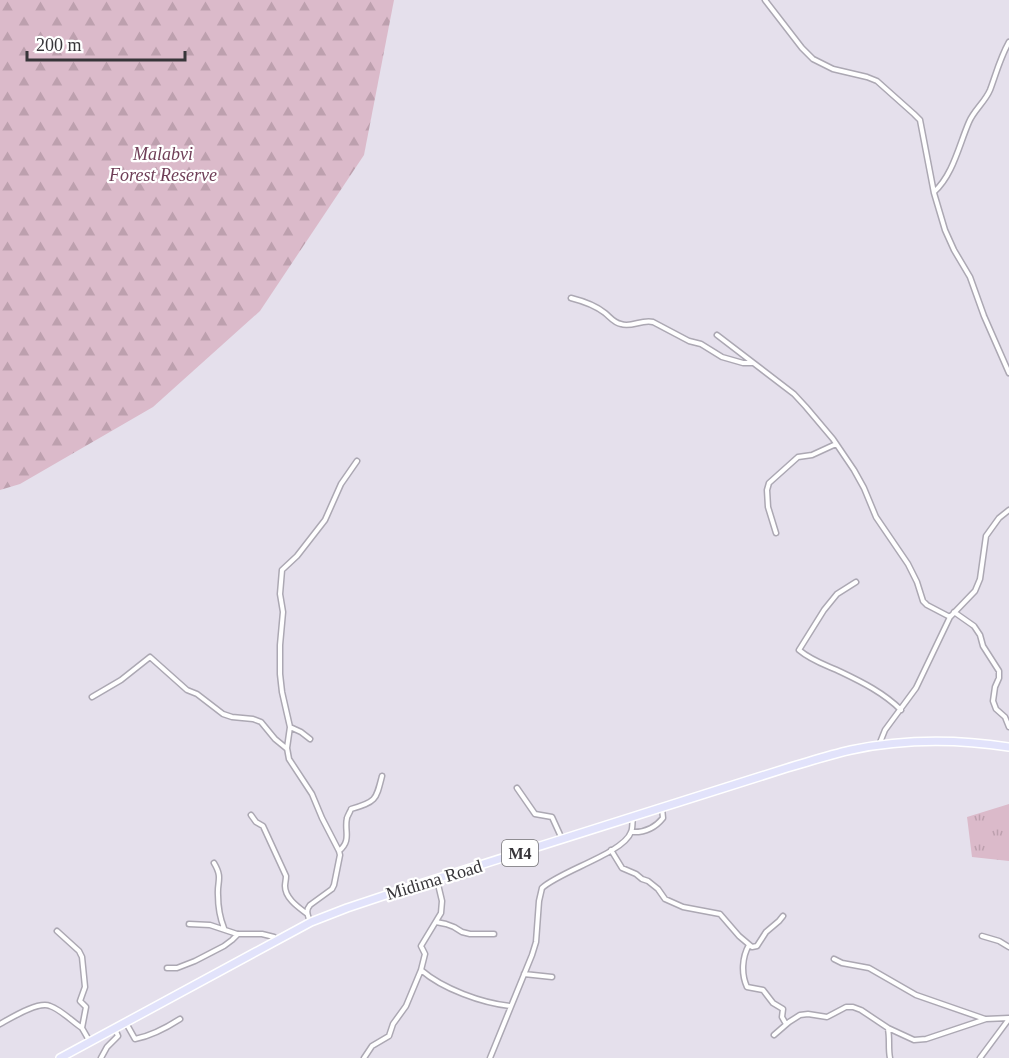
<svg xmlns="http://www.w3.org/2000/svg" width="1009" height="1058" font-family="'Times New Roman',serif">
	<style>
		.grass { fill: url(#grass-tufts) }
		.forest { fill: url(#forest-firs) }
		.lines { fill: none; stroke-linecap: round; stroke-linejoin: round }
		.street-casing { stroke: #aca8b3; stroke-width: 7 }
		.primary-casing { stroke: #fff; stroke-width: 10 }
		.street { stroke: #fff; stroke-width: 4 }
		.primary { stroke: #e2e3fb; stroke-width: 7 }
		.labels { text-anchor: middle; dominant-baseline: central; stroke-width: 4.5; stroke-linejoin: round; paint-order: stroke }
		.shield { fill: #fff; stroke: #737274; stroke-width: 1.5 }
		.shield-label { font-size: 16px; font-weight: bold; fill: #373539 }
		.park-label { font-size: 18px; font-style: italic; fill: #6f3e57; stroke: #fff }
		.street-label { font-size: 18px; fill: #373539; stroke: #fff }
	</style>
	<defs>
		<pattern id="grass-tufts" width="24" height="20" patternUnits="userSpaceOnUse" patternTransform="scale(1.5)"><rect width="24" height="20" fill="#dbbaca"/><path d="M3 7l-1-3M5 7V3M7 7l1-3M15 17l-1-3M17 17v-4M19 17l1-3" fill="none" stroke="#bda0ae"/></pattern>
		<pattern id="forest-firs" width="22" height="20" patternUnits="userSpaceOnUse" patternTransform="scale(1.5)"><rect width="22" height="20" fill="#dbbaca"/><path d="M5 1l3.5 6h-7zM16 11l3.5 6h-7z" fill="#bda0ae"/></pattern>
	</defs>
	<rect width="100%" height="100%" fill="#e5e0ec"/>
	<path class="grass" d="M1009 804V861L972 857 967 817Z"/>
	<path class="forest" d="M0 0H394L364 155 260 311 153 407 20 484 0 490Z"/>
	<g class="lines">
		<g class="street-casing">
			<path id="street" d="M765 0 802 48 813 59 833 69 867 77 877 81 914 114 920 120 934 193 945 230 954 250 970 277 984 316 1009 373
				M934 192C953 175 959 145 969 122 974 110 985 102 990 90 996 74 1000 58 1009 42
				M571 298C583 301 595 305 605 313 610 317 614 323 621 324 631 328 642 319 653 322L689 341 701 344 722 357 743 363H753
				M717 335 794 394 806 407 833 439 854 470 864 488 876 517 908 564 917 582 923 601 927 605 950 617
				M776 533 768 507 767 490 769 483 798 457 812 455 836 444
				M856 582 837 594 824 610 799 650C812 661 826 665 841 672 862 682 884 693 901 710
				M954 612 974 626 980 635 983 646 999 671V678L995 687 993 701 996 709 1005 717 1009 727
				M92 697 121 680 150 657 187 690 197 694 223 714 232 717 253 719 261 722 275 739 286 748
				M290 727 301 732 310 739
				M879 745 885 730 916 688 950 617 975 591 980 579 986 536 999 518 1009 510
				M517 788 535 814 552 817 562 839
				M251 815 256 822 263 826 286 876C286 880 285 883 285 886 285 898 298 907 306 913
				M631 832C645 833 655 828 663 818L662 808
				M611 850 622 868 636 874 642 879 648 881 658 889 665 899 683 907 720 914 739 936 752 947 757 946 766 932 779 921 783 916
				M339 851C352 840 344 831 347 818 347 817 351 810 351 809 376 802 376 800 382 776
				M214 863C223 878 217 881 218 895 218 906 220 918 224 928
				M310 922C308 915 305 911 310 905L332 889 334 885 340 855 339 851 322 818 312 794 289 759 287 748 290 727 282 692 280 674V645L283 612 280 594 282 570 297 556 325 520 341 484 357 461
				M436 922 446 924 454 927 462 932 470 934H494
				M189 924 210 925 237 934H262L274 937 277 941
				M57 931 79 951 82 957 85 987 80 1001 86 1007 82 1028 90 1042
				M982 936 999 941 1009 947
				M749 945C742 957 741 974 747 987L763 990 773 1003 783 1009 782 1017 786 1024
				M834 959 842 963 869 968 916 995 985 1019
				M167 968H177L195 961 224 946 232 940 238 934
				M421 970C443 989 482 1003 510 1006
				M524 974 552 977
				M126 1023 135 1039C151 1036 166 1028 180 1019
				M0 1024C11 1018 38 1001 50 1006 60 1009 73 1022 82 1028
				M888 1029C890 1039 888 1048 890 1058
				M774 1035 789 1022 800 1015 808 1014 827 1017 846 1007H853L861 1010 888 1028 914 1040 926 1039 986 1019 1009 1018
				M101 1058 107 1047 118 1036 115 1029
				M364 1058 372 1046 389 1036 393 1024 406 1006 421 970 425 954 421 946 441 913 442 901 437 880
				M490 1058 532 955 536 942 539 901 542 888C560 871 624 853 631 832 633 828 632 822 633 818
				M980 1058 1009 1019"/>
		</g>
		<g class="primary-casing">
			<path id="primary" d="M60 1058 311 922 347 908 401 890 787 768C808 762 829 755 851 750 903 739 956 739 1009 747"/>
		</g>
		<use href="#street" class="street"/>
		<use href="#primary" class="primary"/>
	</g>
	<g class="labels">
		<rect class="shield" x="502" y="840" width="36" height="26" rx="4.5"/>
		<g class="shield-label">
			<text x="520" y="853">M4</text>
		</g>
		<g class="park-label">
			<text x="163" y="154">Malabvi<tspan x="163" dy="21">Forest Reserve</tspan></text>
		</g>
		<g class="street-label">
			<text transform="translate(434 880) rotate(-17)">Midima Road</text>
		</g>
	</g>
	<path d="M27 51v9h158v-9" fill="none" stroke="#373539" stroke-width="3"/>
	<text x="36" y="51" font-size="18" fill="#373539" stroke="#ffffff" stroke-width="4.5" paint-order="stroke">200 m</text>
</svg>
